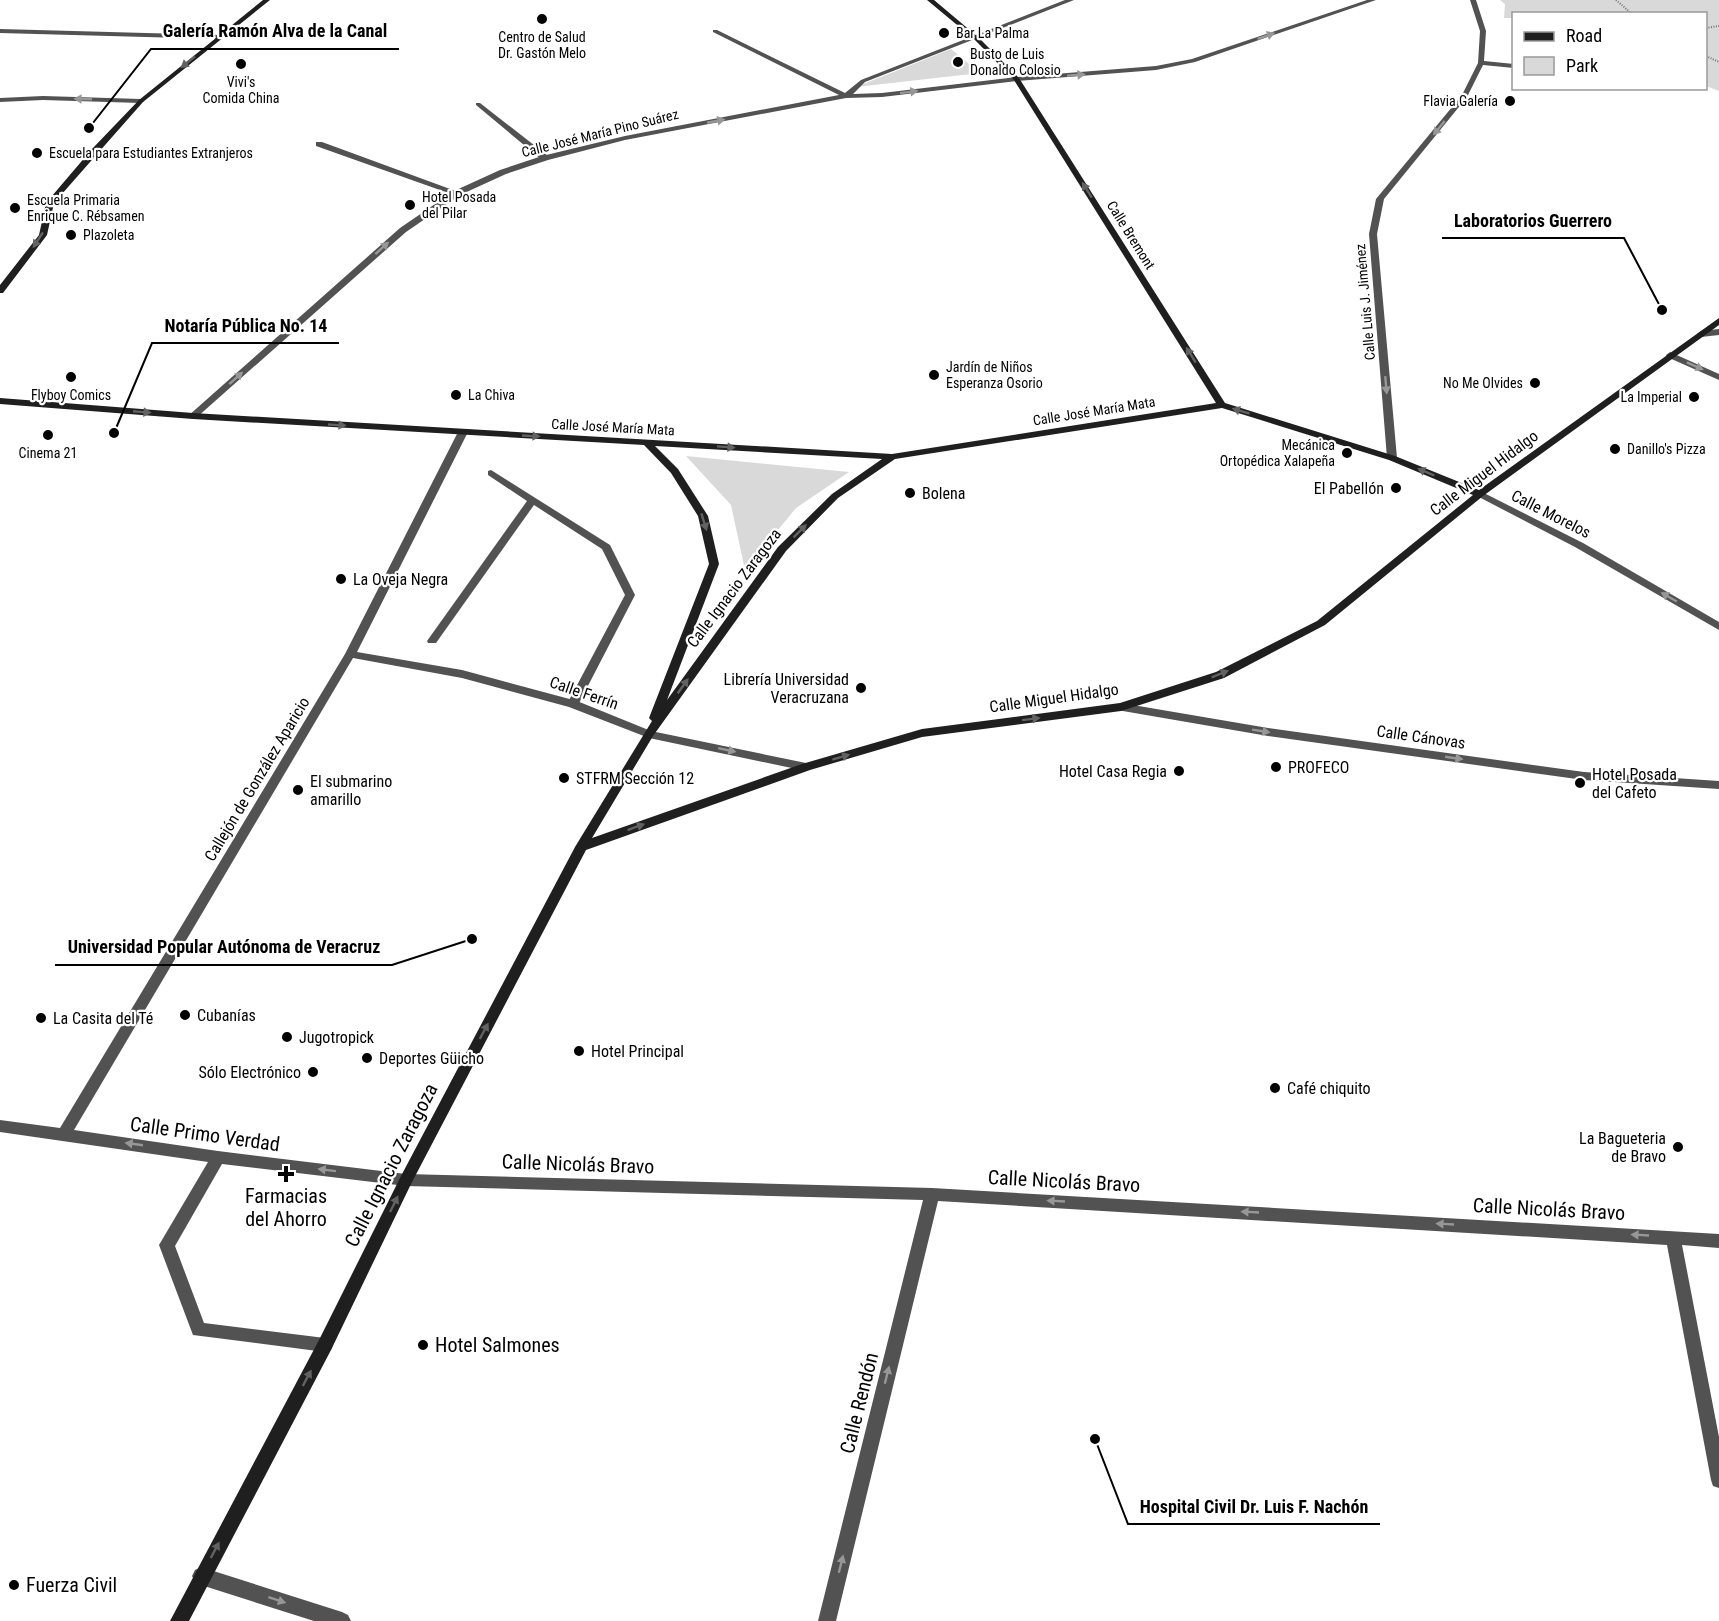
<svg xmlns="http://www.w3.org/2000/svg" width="1719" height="1621" font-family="'Roboto Condensed',sans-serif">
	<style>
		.green { fill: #d9d9d9 }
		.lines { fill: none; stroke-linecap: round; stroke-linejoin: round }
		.path { stroke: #747474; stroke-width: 2; stroke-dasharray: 1 1.5; stroke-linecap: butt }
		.lane { fill: #525252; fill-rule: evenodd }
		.street { fill: #525252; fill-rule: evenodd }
		.secondary { fill: #1f1f1f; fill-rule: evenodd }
		.oneway { fill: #979797 }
		.oneway2 { fill: #626262 }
		.poi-dot { fill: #000; stroke: #fff; stroke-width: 2 }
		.labels { text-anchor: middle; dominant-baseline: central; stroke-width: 4.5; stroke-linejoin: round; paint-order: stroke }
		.far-poi-label { font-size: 14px; fill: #000; stroke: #fff; text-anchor: start }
		.far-street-label { font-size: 14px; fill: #000; stroke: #fff }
		.street-label { font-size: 16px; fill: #000; stroke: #fff }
		.poi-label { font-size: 16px; fill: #000; stroke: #fff; text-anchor: start }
		.near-street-label { font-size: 20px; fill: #000; stroke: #fff }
		.near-poi-label { font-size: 20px; fill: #000; stroke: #fff; text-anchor: start }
		.leader { fill: none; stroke: #000; stroke-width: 2 }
		.callout-dot { fill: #000; stroke: #fff; stroke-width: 2 }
		.callout-label { font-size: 18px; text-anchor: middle; font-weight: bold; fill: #000; stroke: #fff; stroke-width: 4.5; stroke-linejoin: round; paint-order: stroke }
	</style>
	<rect width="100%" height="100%" fill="#fff"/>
	<path class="green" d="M1500 0H1719V91L1706 86V14H1514L1513 18H1504L1505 4Z
		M951 49 980 73 856 87Z
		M686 456 849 472 796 508 745 570 731 505Z"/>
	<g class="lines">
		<path class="path" d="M1616 0 1632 14
			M1706 28 1719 26
			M1706 56 1719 62"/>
		<path class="lane" d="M0 29 219 35 222 37 219 39 0 33Z
			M476 103H480L548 156V160H542L476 105Z
			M316 142H322L461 193 454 195 316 146Z
			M491 470 610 545 635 595 577 707 573 708 567 704 625 595 602 549 534 505 436 643H428L427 641 527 501 488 475V471Z"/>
		<path class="street" d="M1065 0H1074L865 82 853 94 882 93 1017 77 1156 66 1192 59 1367 0H1376L1195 62 1156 70 1017 81 882 97 846 98 625 140 548 160 506 174 460 195 406 232 196 418 193 419 188 416 400 228 454 191 500 170 542 156 625 136 839 95 713 32V30H717L845 93 861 80Z
			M1470 0H1476L1486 31 1484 61 1514 64V68L1483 65 1467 97 1384 199 1377 234 1397 458 1392 461 1387 458 1369 234 1376 199 1462 95 1478 63 1480 31Z
			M43 96 141 99 144 101 141 103 43 100 0 102V98Z
			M1719 329V335L1701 337 1697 334 1701 331Z
			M1670 352 1719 374V380L1667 357 1666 355Z
			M463 429 468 432 357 652 462 670 577 701 651 731 806 763 812 767 806 771 649 738 569 707 462 678 353 658 74 1130 218 1151 406 1174 932 1188 1719 1234V1248L1682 1245 1719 1437V1488L1713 1486 1711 1480 1667 1245 938 1201 836 1621H818L923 1200 406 1186 222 1164 175 1246 204 1323 325 1338 331 1340 333 1345 331 1350 325 1352 193 1335 159 1245 208 1162 0 1132V1120L60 1128 345 654 458 432Z
			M1480 491 1583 543 1719 622V630L1575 547 1477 496V492Z
			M1121 703 1268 728 1584 772 1719 781V789L1584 780 1268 736 1117 710 1115 707Z
			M201 1567 342 1612 348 1615 351 1621H314L201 1585 195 1582 192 1576 195 1570Z"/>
		<path class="secondary" d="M263 0H270L143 102 98 153 54 203 47 235 3 293H0V285L39 235 46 203 92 149 139 100Z
			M927 0H934L978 37 1019 78 1225 403 1395 456 1479 490 1719 318V325L1483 496 1325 625 1224 678 1121 711 922 737 810 770 586 850 411 1184 331 1350 189 1621H170L319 1340 401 1176 575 847 652 721 649 718 709 564 698 516 671 473 644 445 193 419 0 404V398L193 413 892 454 1216 403 1014 80 974 39ZM1222 408 1389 460 1473 495 1317 621 1216 672 1120 703 922 729 802 764 592 838 653 736 786 551 838 498 895 459ZM655 446 882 459 832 494 778 547 667 700 719 564 708 516 678 469Z"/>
	</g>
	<defs><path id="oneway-solid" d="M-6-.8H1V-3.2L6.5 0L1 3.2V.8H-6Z" transform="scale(1.5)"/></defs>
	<g class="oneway">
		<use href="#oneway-solid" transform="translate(1266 36) rotate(-19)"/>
		<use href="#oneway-solid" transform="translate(1076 75) rotate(-4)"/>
		<use href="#oneway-solid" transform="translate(909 92) rotate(-7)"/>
		<use href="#oneway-solid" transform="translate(83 99) rotate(-178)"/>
		<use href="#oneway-solid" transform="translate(716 121) rotate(-11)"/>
		<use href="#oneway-solid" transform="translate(1439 128) rotate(129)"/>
		<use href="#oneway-solid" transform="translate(382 248) rotate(-42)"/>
		<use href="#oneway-solid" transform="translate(1695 366) rotate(24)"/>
		<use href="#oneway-solid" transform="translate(236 378) rotate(-42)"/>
		<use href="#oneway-solid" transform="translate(1386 385) rotate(85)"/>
		<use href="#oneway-solid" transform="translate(1669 597) rotate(-150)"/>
		<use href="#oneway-solid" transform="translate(1261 731) rotate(9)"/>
		<use href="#oneway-solid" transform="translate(727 750) rotate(12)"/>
		<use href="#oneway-solid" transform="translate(1454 758) rotate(8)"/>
		<use href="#oneway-solid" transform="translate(134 1144) rotate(-172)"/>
		<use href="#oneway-solid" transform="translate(327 1170) rotate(-173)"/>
		<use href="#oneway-solid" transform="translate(1056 1201) rotate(-177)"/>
		<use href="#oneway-solid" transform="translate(1250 1212) rotate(-177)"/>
		<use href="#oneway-solid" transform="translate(1445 1224) rotate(-177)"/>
		<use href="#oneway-solid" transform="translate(1640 1235) rotate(-177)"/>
		<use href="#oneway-solid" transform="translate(887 1375) rotate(-76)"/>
		<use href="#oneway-solid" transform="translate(841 1564) rotate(-76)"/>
		<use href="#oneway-solid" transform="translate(277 1600) rotate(18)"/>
	</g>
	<g class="oneway2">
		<use href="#oneway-solid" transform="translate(188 62) rotate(141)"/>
		<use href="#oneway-solid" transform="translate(1087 190) rotate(-122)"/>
		<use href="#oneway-solid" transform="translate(38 240) rotate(123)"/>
		<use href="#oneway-solid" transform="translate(1191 355) rotate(-122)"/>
		<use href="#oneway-solid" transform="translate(1241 411) rotate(-163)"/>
		<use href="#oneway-solid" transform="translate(142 412) rotate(5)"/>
		<use href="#oneway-solid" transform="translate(337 425) rotate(3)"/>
		<use href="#oneway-solid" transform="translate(531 436) rotate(3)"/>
		<use href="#oneway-solid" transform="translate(726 447) rotate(4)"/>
		<use href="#oneway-solid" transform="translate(1426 472) rotate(-157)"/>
		<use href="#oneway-solid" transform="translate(704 522) rotate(73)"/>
		<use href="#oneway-solid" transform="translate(800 531) rotate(-45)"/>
		<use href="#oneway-solid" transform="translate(1220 674) rotate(-22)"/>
		<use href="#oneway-solid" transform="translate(683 686) rotate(-54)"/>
		<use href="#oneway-solid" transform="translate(1031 719) rotate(-7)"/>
		<use href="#oneway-solid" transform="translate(841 757) rotate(-17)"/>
		<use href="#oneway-solid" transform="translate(636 827) rotate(-20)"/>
		<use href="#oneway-solid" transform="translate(484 1031) rotate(-62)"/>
		<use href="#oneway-solid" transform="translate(394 1204) rotate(-64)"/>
		<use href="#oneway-solid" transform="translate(307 1378) rotate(-62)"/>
		<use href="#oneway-solid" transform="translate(215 1550) rotate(-62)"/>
	</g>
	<g class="poi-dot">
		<circle cx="542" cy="19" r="6"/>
		<circle cx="944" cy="33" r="6"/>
		<circle cx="958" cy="62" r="6"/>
		<circle cx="241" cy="64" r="6"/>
		<circle cx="1510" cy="101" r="6"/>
		<circle cx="37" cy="153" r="6"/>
		<circle cx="410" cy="205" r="6"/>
		<circle cx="15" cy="208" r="6"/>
		<circle cx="71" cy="235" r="6"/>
		<circle cx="934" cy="375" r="6"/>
		<circle cx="71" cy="377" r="6"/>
		<circle cx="1535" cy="383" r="6"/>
		<circle cx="456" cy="395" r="6"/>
		<circle cx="1694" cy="397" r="6"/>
		<circle cx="48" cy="435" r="6"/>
		<circle cx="1615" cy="449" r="6"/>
		<circle cx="1347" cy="453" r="6"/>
		<circle cx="1396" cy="488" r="6"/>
		<circle cx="910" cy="493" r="6"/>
		<circle cx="341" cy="579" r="6"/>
		<circle cx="861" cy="688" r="6"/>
		<circle cx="1276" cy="767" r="6"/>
		<circle cx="1179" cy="771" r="6"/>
		<circle cx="564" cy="778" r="6"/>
		<circle cx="1580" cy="783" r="6"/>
		<circle cx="298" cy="790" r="6"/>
		<circle cx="185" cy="1015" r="6"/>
		<circle cx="41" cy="1018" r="6"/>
		<circle cx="287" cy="1037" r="6"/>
		<circle cx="579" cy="1051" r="6"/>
		<circle cx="367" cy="1058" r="6"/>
		<circle cx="313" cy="1072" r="6"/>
		<circle cx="1275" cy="1088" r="6"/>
		<circle cx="1678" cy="1147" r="6"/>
		<path d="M283 1165h6v6h6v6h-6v6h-6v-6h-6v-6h6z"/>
		<circle cx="423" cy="1345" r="6"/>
		<circle cx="14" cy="1585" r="6"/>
	</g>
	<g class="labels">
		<g class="far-poi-label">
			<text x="956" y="33">Bar La Palma</text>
			<text x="542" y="37" text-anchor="middle">Centro de Salud<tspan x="542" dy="16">Dr. Gastón Melo</tspan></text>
			<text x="970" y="54">Busto de Luis<tspan x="970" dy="16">Donaldo Colosio</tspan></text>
			<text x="241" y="82" text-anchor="middle">Vivi's<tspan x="241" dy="16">Comida China</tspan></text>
			<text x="1498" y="101" text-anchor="end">Flavia Galería</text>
			<text x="49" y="153">Escuela para Estudiantes Extranjeros</text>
			<text x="422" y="197">Hotel Posada<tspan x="422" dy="16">del Pilar</tspan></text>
			<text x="27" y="200">Escuela Primaria<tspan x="27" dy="16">Enrique C. Rébsamen</tspan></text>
			<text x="83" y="235">Plazoleta</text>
			<text x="946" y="367">Jardín de Niños<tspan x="946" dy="16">Esperanza Osorio</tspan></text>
			<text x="1523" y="383" text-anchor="end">No Me Olvides</text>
			<text x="71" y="395" text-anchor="middle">Flyboy Comics</text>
			<text x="468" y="395">La Chiva</text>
			<text x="1682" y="397" text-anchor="end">La Imperial</text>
			<text x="1335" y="445" text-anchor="end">Mecánica<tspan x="1335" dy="16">Ortopédica Xalapeña</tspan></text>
			<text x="1627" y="449">Danillo's Pizza</text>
			<text x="48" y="453" text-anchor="middle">Cinema 21</text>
		</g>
		<g class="far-street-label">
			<text transform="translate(600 133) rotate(-14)">Calle José María Pino Suárez</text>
			<text transform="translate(1131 235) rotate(58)">Calle Bremont</text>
			<text transform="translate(1365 302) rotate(-95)">Calle Luis J. Jiménez</text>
			<text transform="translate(1094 411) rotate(-9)">Calle José María Mata</text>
			<text transform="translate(613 427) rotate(3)">Calle José María Mata</text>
		</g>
		<g class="street-label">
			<text transform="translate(1484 473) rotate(-37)">Calle Miguel Hidalgo</text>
			<text transform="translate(1551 514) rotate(27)">Calle Morelos</text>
			<text transform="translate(734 588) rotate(-53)">Calle Ignacio Zaragoza</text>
			<text transform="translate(584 693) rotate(19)">Calle Ferrín</text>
			<text transform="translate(1054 698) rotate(-8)">Calle Miguel Hidalgo</text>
			<text transform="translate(1421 737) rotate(8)">Calle Cánovas</text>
			<text transform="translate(257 779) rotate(-59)">Callejón de González Aparicio</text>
		</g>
		<g class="poi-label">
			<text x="1384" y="488" text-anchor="end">El Pabellón</text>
			<text x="922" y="493">Bolena</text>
			<text x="353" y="579">La Oveja Negra</text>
			<text x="849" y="679" text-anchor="end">Librería Universidad<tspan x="849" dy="18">Veracruzana</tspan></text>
			<text x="1288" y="767">PROFECO</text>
			<text x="1167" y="771" text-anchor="end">Hotel Casa Regia</text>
			<text x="1592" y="774">Hotel Posada<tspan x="1592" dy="18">del Cafeto</tspan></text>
			<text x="576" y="778">STFRM Sección 12</text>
			<text x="310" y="781">El submarino<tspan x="310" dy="18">amarillo</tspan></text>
			<text x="197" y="1015">Cubanías</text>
			<text x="53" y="1018">La Casita del Té</text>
			<text x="299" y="1037">Jugotropick</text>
			<text x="591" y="1051">Hotel Principal</text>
			<text x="379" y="1058">Deportes Güicho</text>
			<text x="301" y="1072" text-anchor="end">Sólo Electrónico</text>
			<text x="1287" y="1088">Café chiquito</text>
			<text x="1666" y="1138" text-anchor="end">La Bagueteria<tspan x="1666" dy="18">de Bravo</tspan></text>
		</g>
		<g class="near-street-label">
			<text transform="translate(205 1134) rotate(8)">Calle Primo Verdad</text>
			<text transform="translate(578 1164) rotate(2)">Calle Nicolás Bravo</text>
			<text transform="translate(391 1165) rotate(-63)">Calle Ignacio Zaragoza</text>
			<text transform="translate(1064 1181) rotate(3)">Calle Nicolás Bravo</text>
			<text transform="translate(1549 1209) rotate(3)">Calle Nicolás Bravo</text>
			<text transform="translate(859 1403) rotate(-76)">Calle Rendón</text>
		</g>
		<g class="near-poi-label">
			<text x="286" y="1196" text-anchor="middle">Farmacias<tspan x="286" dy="23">del Ahorro</tspan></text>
			<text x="435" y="1345">Hotel Salmones</text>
			<text x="26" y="1585">Fuerza Civil</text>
		</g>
	</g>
	<path class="leader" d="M89 128L151 49H399M1662 310L1624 238H1442M114 433L152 343H339M472 939L392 965H55M1095 1439L1128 1524H1380"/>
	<g class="callout-dot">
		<circle cx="89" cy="128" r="6"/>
		<circle cx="1662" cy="310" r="6"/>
		<circle cx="114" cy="433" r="6"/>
		<circle cx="472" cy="939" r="6"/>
		<circle cx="1095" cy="1439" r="6"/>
	</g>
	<g class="callout-label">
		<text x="275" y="37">Galería Ramón Alva de la Canal</text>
		<text x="1533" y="227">Laboratorios Guerrero</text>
		<text x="246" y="332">Notaría Pública No. 14</text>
		<text x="224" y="953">Universidad Popular Autónoma de Veracruz</text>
		<text x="1254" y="1513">Hospital Civil Dr. Luis F. Nachón</text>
	</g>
	<rect x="1512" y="12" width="195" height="78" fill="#ffffff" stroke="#999999" stroke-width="1.5"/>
	<rect x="1524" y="32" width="30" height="9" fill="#1f1f1f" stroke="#999999" stroke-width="1.5"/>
	<text x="1566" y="42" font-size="18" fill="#000000">Road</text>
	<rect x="1524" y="57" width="30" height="18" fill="#d9d9d9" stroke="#999999" stroke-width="1.5"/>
	<text x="1566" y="72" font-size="18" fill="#000000">Park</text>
</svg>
